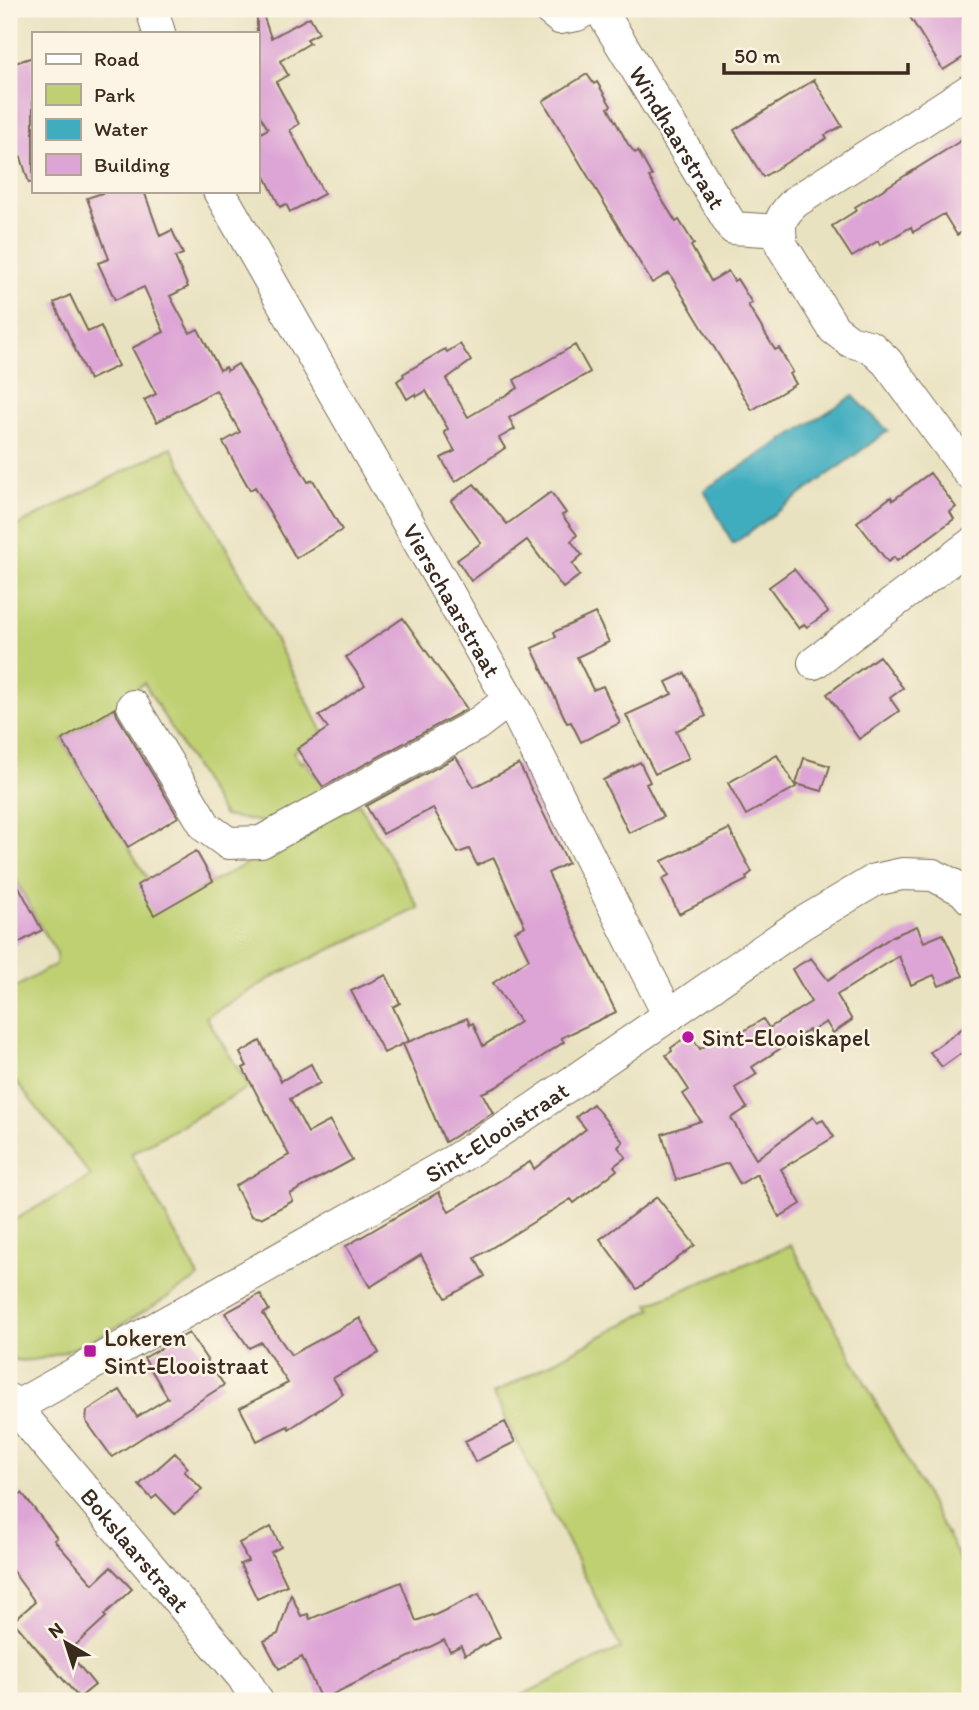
<svg xmlns="http://www.w3.org/2000/svg" width="979" height="1710" font-family="Itim,sans-serif">
	<style>
		.green { fill: #bfd072; stroke: #7d7d48; stroke-width: 2 }
		.water { fill: #40adbf; stroke: #3e6c6e; stroke-width: 2 }
		.building { fill: #dda5d5 }
		.lines { fill: none; stroke-linecap: round; stroke-linejoin: round }
		.minor-casing { stroke: #786a57; stroke-width: 34 }
		.minor { stroke: #fff; stroke-width: 32 }
		.poi-dot { fill: #b5179e; stroke: #fcf5e5; stroke-width: 2.5 }
		.labels { text-anchor: middle; dominant-baseline: central; stroke-width: 5; stroke-linejoin: round; paint-order: stroke }
		.street-label { font-size: 24px; fill: #3b2a1e; stroke: #fcf5e5 }
		.poi-label { font-size: 24px; fill: #3b2a1e; stroke: #fcf5e5; text-anchor: start }
	</style>
	<rect width="100%" height="100%" fill="#fcf5e5"/>
	<filter id="ink" filterUnits="userSpaceOnUse"><feTurbulence type="fractalNoise" baseFrequency=".0143" numOctaves="2"/><feDisplacementMap in="SourceGraphic" scale="14" xChannelSelector="R" yChannelSelector="G"/><feConvolveMatrix kernelMatrix="1 2 1 2 8 2 1 2 1" color-interpolation-filters="sRGB"/></filter>
	<filter id="wash" filterUnits="userSpaceOnUse"><feTurbulence type="fractalNoise" baseFrequency=".00686" numOctaves="4" result="noise"/><feDisplacementMap in="SourceGraphic" scale="28" xChannelSelector="R" yChannelSelector="G"/><feGaussianBlur stdDeviation="1.57" result="paint"/><feColorMatrix in="noise" values="0 0 0 0 0 0 0 0 0 0 0 0 0 0 0 0 0 1.4 0 .05"/><feComposite in="paint" operator="in"/></filter>
	<g filter="url(#wash)">
		<rect width="100%" height="100%" fill="#e9e2c1"/>
		<path class="green" d="M171 447 256 602 323 732 293 752 301 763 305 761 331 799 281 825 224 816 144 683 130 693 127 699 116 707 62 740 148 879 194 892 359 803 419 908 278 974 206 1017 249 1087 131 1154 199 1277C162 1301 51 1375 9 1358V1223L91 1176 9 1073V991L56 964 57 953 42 930 9 866V530Z
			M791 1245 970 1577V1701H509L621 1648 493 1394 652 1309 649 1304Z"/>
		<path class="water" d="M853 396 888 431 733 544 704 490Z"/>
		<g id="blocks">
			<path class="building" d="M257 9H261L271 38 310 17 319 33 307 39 310 43 280 61 288 75 276 82 299 124 290 130 324 194 290 212 286 204 280 207 257 160V135L268 129 257 111Z
				M905 9H957L970 30V53L943 70Z
				M33 57V182L29 183 21 157 9 161V140L15 138 9 120V65Z
				M587 74 594 84 597 82 611 106 608 108 628 144 635 153 638 151 652 176 649 177 661 198 676 222 679 220 694 244 691 246 711 281 728 271 734 281 737 279 752 303 748 305 775 350 779 348 793 372 790 374 796 384 752 410 669 273 652 283 543 101Z
				M814 80 842 126 825 135 827 138 763 177 734 130Z
				M970 135V227L957 235 944 214 913 232 911 227 880 245 878 241 852 257 832 226 857 210 855 207Z
				M108 191H144L160 236 172 230 183 254 175 257 188 287 170 296 190 333 198 329 220 370 225 367 227 371 238 364 308 482 313 480 342 530 296 558 255 487 250 490 223 442 240 432 216 390 157 422 144 400 156 394 132 348 164 332 144 287 115 300 98 263 109 259 87 198Z
				M70 295 88 332 101 326 118 366 89 380 54 303Z
				M460 344 471 361 446 379 468 417 518 388 514 380 575 345 590 372 509 418 515 429 499 438 505 448 455 482 441 458 455 451 444 432 448 429 426 391 416 397 415 394 407 399 397 381 404 376 403 374 445 349 447 352Z
				M930 473 956 507 950 512 954 519 897 561 894 557 888 562 857 522 891 497 893 500Z
				M474 484 507 524 551 492 566 513 562 515 577 535 571 541 582 555 572 564 580 575 563 588 527 540 471 581 457 560 481 543 451 501Z
				M794 569 828 612 807 627 804 624 799 629 769 587Z
				M595 613 609 642 577 657 593 690 603 686 620 723 581 742 571 722 567 723 532 648 556 637 554 632Z
				M403 618 467 709 323 787 297 749 328 728 319 716 365 685 346 657Z
				M879 656 903 688 890 698 899 711 859 739 827 694Z
				M685 673 706 716 676 731 689 758 655 774 626 715 672 694 666 682Z
				M115 708 117 715 178 817 128 847 62 740Z
				M777 755 796 787 746 815 728 783Z
				M456 757 474 787 519 764 568 863 548 873 616 1012 561 1038 564 1042 496 1087 482 1093 493 1113 445 1142 403 1044 467 1018 470 1025 473 1023 483 1046 520 1022 493 983 529 959 515 931 525 926 494 858 477 865 469 849 458 853 433 808 383 834 366 806Z
				M804 758 830 766 822 791 796 784Z
				M640 762 650 782 646 784 663 817 629 833 603 780Z
				M729 829 752 872 746 877 747 880 679 914 662 879 669 875 662 861Z
				M196 851 213 881 154 915 137 885Z
				M9 868 42 930 9 948Z
				M917 926 924 942 943 934 963 976 939 986 934 975 911 985 899 956 837 995 852 1020 833 1033 826 1022 810 1032 809 1030 752 1067 757 1074 735 1088 747 1108 731 1118 756 1159 813 1117 817 1123 823 1120 834 1137 781 1169 801 1204 779 1217 757 1174 740 1184 728 1163 676 1180 662 1134 701 1121 683 1094 689 1090 666 1055 672 1051 671 1048 690 1034 700 1049 729 1030 734 1037 763 1019 769 1028 811 1002 792 969 811 958 828 980 893 936Z
				M386 975 400 1003 393 1007 409 1041 384 1053 351 991Z
				M970 1023V1047L942 1067 930 1052Z
				M260 1041 281 1081 311 1064 320 1083 290 1099 308 1133 330 1121 352 1160 290 1194 293 1201 261 1218 251 1216 235 1186 289 1155 243 1068 247 1066 240 1053Z
				M593 1104 623 1142 618 1147 626 1157 614 1166 617 1170 574 1203 571 1199 475 1258 485 1276 446 1298 421 1255 370 1287 346 1246 439 1192 449 1212 530 1162 534 1169 586 1129 576 1117Z
				M657 1197 695 1245 637 1289 600 1239Z
				M260 1294 269 1310 263 1314 291 1355 360 1318 379 1353 333 1378 343 1394 289 1429 288 1426 257 1441 240 1408 288 1383 261 1342 249 1348 225 1313Z
				M189 1333 224 1385 112 1457 86 1421 87 1411 120 1390 137 1417 168 1398 144 1358Z
				M505 1422 515 1442 475 1462 465 1441Z
				M175 1453 188 1468 184 1471 202 1489 175 1514 157 1495 152 1499 139 1485Z
				M22 1493 57 1538 54 1540 93 1584 111 1567 132 1589 104 1615 106 1617 68 1652 95 1685 79 1698 13 1621 35 1602 9 1566V1502Z
				M271 1527 281 1547 271 1552 287 1585 257 1599 240 1564 248 1561 239 1543Z
				M401 1582 416 1621 432 1615 433 1616 479 1594 500 1637 465 1655 461 1646 450 1651 444 1640 321 1700 302 1657 279 1669 264 1641 278 1634 291 1594 301 1616 308 1614 310 1619Z"/>
		</g>
	</g>
	<g filter="url(#ink)">
		<use href="#blocks" fill-opacity="0" stroke="#786a57" stroke-width="2"/>
		<g class="lines">
			<g class="minor-casing">
				<g id="minor">
					<path d="M152 9 159 33"/>
					<path d="M549 9 560 18 577 15 587 9"/>
					<path id="s1" d="M600 9 733 228 779 231"/>
					<path d="M970 90 795 202C779 218 778 223 782 246L834 329 850 341 871 347 887 362 970 474"/>
					<path id="s2" d="M219 191 519 717 669 1016"/>
					<path d="M814 663 970 545"/>
					<path d="M133 706 206 827 228 843 261 842 476 725 509 700"/>
					<path id="s3" d="M9 1400 243 1677 257 1701"/>
					<path id="s4" d="M14 1408 455 1160 535 1108 801 924 875 880 902 874 933 875 963 890 970 898"/>
				</g>
			</g>
			<use href="#minor" class="minor"/>
		</g>
	</g>
	<g class="poi-dot">
		<circle cx="688" cy="1037" r="7"/>
		<rect x="83" y="1344" width="14" height="14" rx="3.5"/>
	</g>
	<g class="labels">
		<g class="street-label">
			<text stroke="none"><textPath href="#s1" startOffset="150">Windhaarstraat</textPath></text>
			<text stroke="none"><textPath href="#s2" startOffset="471">Vierschaarstraat</textPath></text>
			<text stroke="none"><textPath href="#s4" startOffset="556">Sint-Elooistraat</textPath></text>
			<text stroke="none"><textPath href="#s3" startOffset="196">Bokslaarstraat</textPath></text>
		</g>
		<g class="poi-label">
			<text x="702" y="1037">Sint-Elooiskapel</text>
			<text x="104" y="1337">Lokeren<tspan x="104" dy="28">Sint-Elooistraat</tspan></text>
		</g>
	</g>
	<rect width="979" height="1710" fill="none" stroke="#fcf5e5" stroke-width="35"/>
	<rect x="32" y="32" width="228" height="161" fill="#fcf5e5" stroke="#afa495" stroke-width="2"/>
	<rect x="46" y="54" width="35" height="10" fill="#ffffff" stroke="#afa495" stroke-width="2"/>
	<text x="94" y="66" font-size="21" fill="#3b2a1e">Road</text>
	<rect x="46" y="84" width="35" height="21" fill="#bfd072" stroke="#afa495" stroke-width="2"/>
	<text x="94" y="102" font-size="21" fill="#3b2a1e">Park</text>
	<rect x="46" y="119" width="35" height="21" fill="#40adbf" stroke="#afa495" stroke-width="2"/>
	<text x="94" y="136" font-size="21" fill="#3b2a1e">Water</text>
	<rect x="46" y="154" width="35" height="21" fill="#dda5d5" stroke="#afa495" stroke-width="2"/>
	<text x="94" y="172" font-size="21" fill="#3b2a1e">Building</text>
	<g transform="translate(66 1643) rotate(321)" stroke="#fcf5e5" stroke-width="5" paint-order="stroke">
	<path d="M0-5L12 26L0 18L-12 26Z" fill="#3b2a1e"/>
	<text y="-10" font-size="19" font-weight="bold" text-anchor="middle" fill="#3b2a1e">N</text>
	</g>
	<path d="M724 63v10h184v-10" fill="none" stroke="#3b2a1e" stroke-width="3.5"/>
	<text x="734" y="63" font-size="21" fill="#3b2a1e" stroke="#fcf5e5" stroke-width="5" paint-order="stroke">50 m</text>
</svg>
